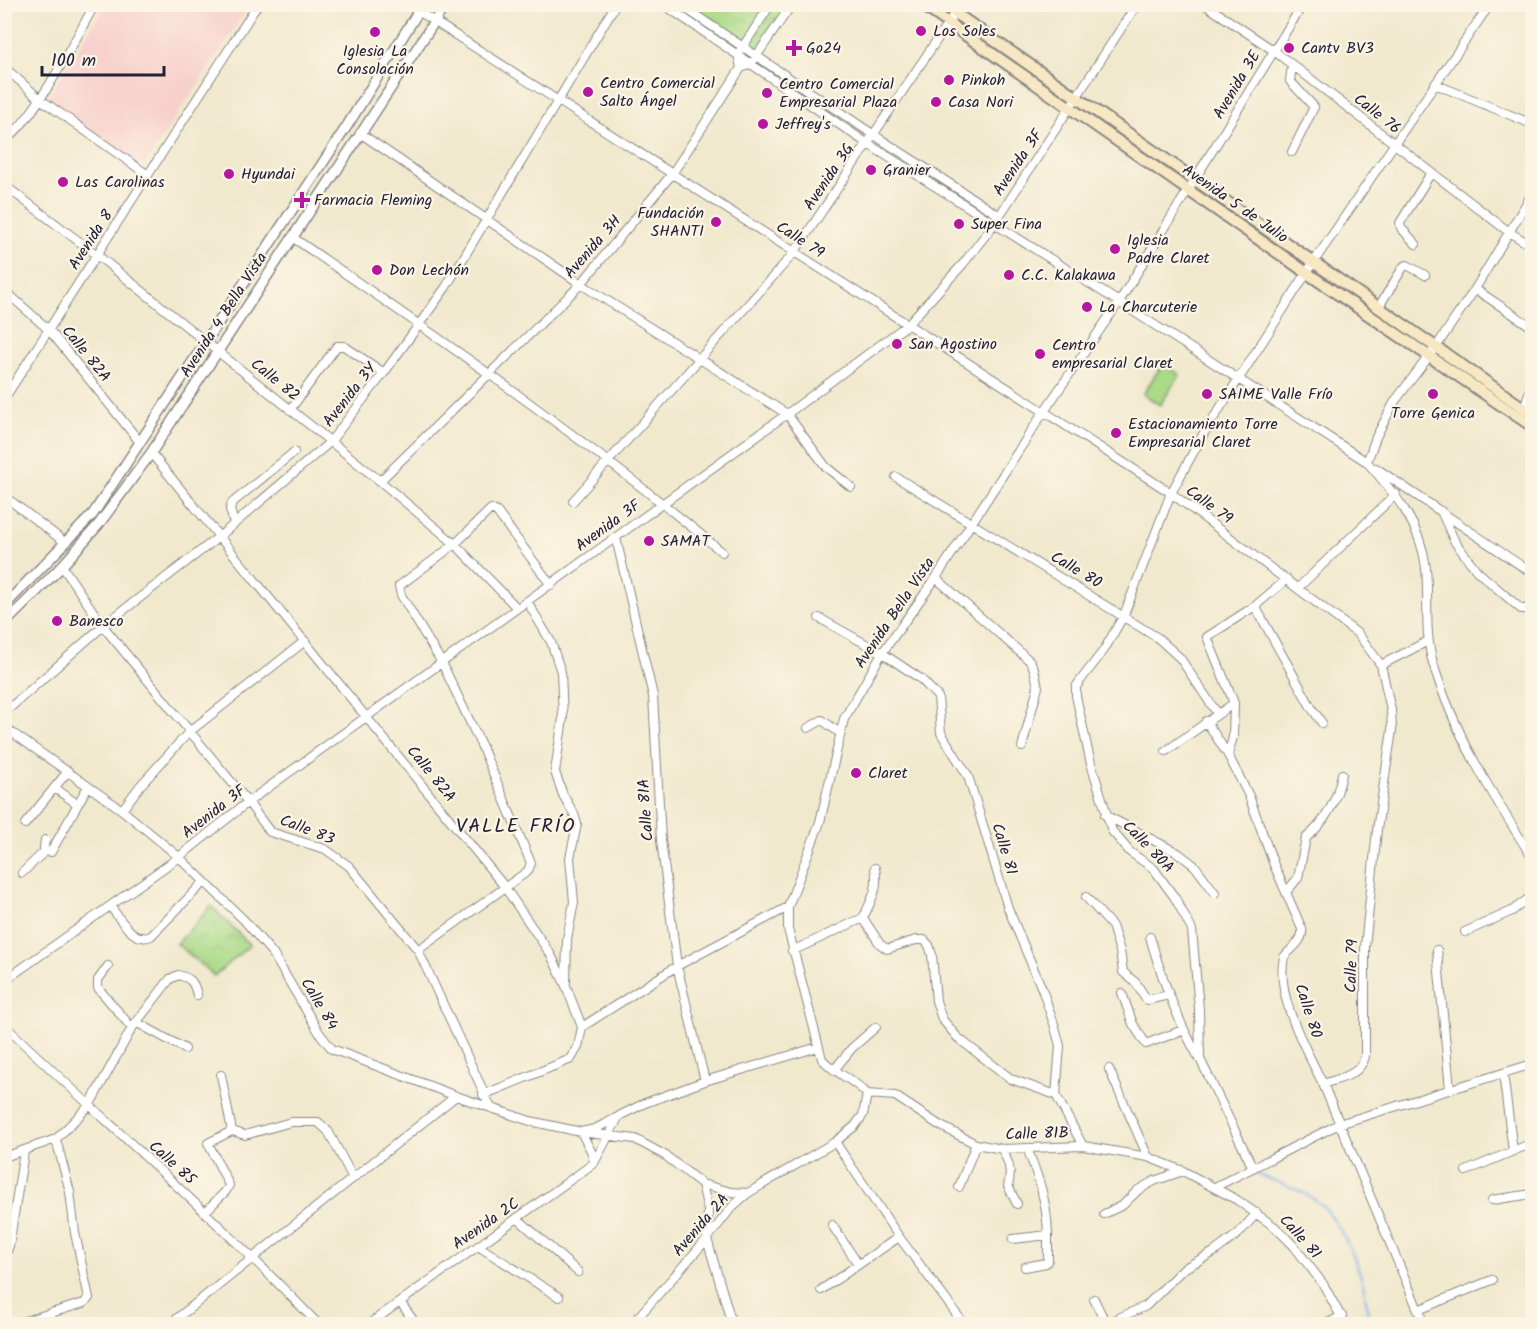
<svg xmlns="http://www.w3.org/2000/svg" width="1537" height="1329" font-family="Kalam,sans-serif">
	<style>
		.built { fill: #f7d0cc }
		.park { fill: url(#park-crowns); stroke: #667e62; stroke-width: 1.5 }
		.pitch { fill: #aada88; stroke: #667e62; stroke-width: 1.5 }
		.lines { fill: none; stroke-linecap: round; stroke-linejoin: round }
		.stream { stroke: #80b2ec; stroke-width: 2 }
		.minor-casing { stroke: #8a8684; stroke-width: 10 }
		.tertiary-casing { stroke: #8a8684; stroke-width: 12 }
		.secondary-casing { stroke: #8a8684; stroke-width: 14 }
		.minor { stroke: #fff; stroke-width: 8 }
		.tertiary { stroke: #fff; stroke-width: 9 }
		.secondary { stroke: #f7e8c3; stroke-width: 10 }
		.poi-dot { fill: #b5179e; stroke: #fcf5e5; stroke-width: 2 }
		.labels { text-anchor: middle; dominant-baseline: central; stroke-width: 4.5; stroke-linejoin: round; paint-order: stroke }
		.poi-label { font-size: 16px; fill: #22223b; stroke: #fcf5e5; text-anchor: start }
		.street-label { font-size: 16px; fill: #22223b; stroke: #fcf5e5 }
		.quarter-label { font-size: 20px; letter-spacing: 1.5px; fill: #22223b; stroke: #fcf5e5 }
	</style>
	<defs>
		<pattern id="park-crowns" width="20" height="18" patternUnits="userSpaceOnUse" patternTransform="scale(1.5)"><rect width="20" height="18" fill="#aada88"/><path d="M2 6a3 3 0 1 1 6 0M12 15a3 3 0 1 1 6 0" fill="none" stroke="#92bb76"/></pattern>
	</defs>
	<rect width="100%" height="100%" fill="#fcf5e5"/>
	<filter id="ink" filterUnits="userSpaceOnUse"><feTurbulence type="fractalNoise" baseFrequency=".0167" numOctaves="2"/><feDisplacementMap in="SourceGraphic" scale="12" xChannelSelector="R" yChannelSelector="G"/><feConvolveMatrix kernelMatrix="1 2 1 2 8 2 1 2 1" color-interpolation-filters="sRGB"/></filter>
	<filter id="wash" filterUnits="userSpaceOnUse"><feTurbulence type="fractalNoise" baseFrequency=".008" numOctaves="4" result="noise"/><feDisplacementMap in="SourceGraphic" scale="24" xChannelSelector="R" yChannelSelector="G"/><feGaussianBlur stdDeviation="1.35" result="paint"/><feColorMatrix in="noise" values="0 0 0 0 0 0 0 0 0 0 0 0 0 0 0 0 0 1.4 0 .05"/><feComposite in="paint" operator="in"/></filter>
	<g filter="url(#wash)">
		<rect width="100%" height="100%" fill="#f1e9ce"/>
		<path class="built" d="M105 5H250L144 166 45 102Z"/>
		<path class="park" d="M673 5H795L756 60Z
			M211 906 250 945 214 976 177 944Z"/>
		<path class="pitch" d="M1163 363 1180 375 1160 405 1143 394Z"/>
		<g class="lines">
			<path class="stream" d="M1256 1174C1276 1182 1302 1189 1319 1203 1327 1209 1334 1220 1339 1228 1357 1259 1368 1289 1368 1324"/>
		</g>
	</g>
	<g filter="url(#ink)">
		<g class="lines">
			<g class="minor-casing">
				<path id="minor" d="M407 4 1171 493 1358 634 1381 665 1391 710 1392 730 1377 830 1365 947V1057C1359 1076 1340 1078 1323 1084L1424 1324
					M663 4 868 144 1119 302 1367 462C1395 494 1421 524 1426 568 1429 600 1424 632 1433 663 1454 734 1493 796 1532 857
					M679 4 874 135 1000 216
					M1204 4 1273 50 1509 232 1532 246
					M1473 4 1485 12
					M4 67 40 99 148 175
					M741 68 738 54 771 4
					M1435 84 1532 124
					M360 133 581 284 787 414 826 467 851 487
					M4 141C35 120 75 39 95 4
					M1292 152 1314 107 1290 81 1292 65
					M4 185 97 255 380 481 455 544 517 608
					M292 237C438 337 585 438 722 552
					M1416 244 1401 228 1400 223 1431 173
					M1475 289 1532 327
					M4 290 50 331 139 441
					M1378 308 1404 266 1407 265 1425 275
					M4 399 258 4
					M1524 408 1532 384
					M290 410 337 346H344L384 373
					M151 453 504 886 551 955 566 986 582 1027 677 966 788 907
					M1367 462 1376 437 1395 401 1436 347 1475 289 1532 194
					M1376 468 1532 573
					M896 477 1158 638 1180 658 1217 713
					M380 481 581 284 672 174 741 68 751 64 792 4
					M4 496 66 543
					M573 501 794 253 961 4
					M1441 511 1455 542 1477 571 1521 609H1526L1532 605
					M234 524 230 509 232 503 294 452
					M616 538 653 696 661 840 677 966 705 1081
					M62 566 103 626 248 802 270 832 325 849 349 866 418 950 491 1108
					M936 578 1030 661 1034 669 1038 687 1022 747
					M1298 588 1396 494
					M527 601 551 642 561 672 563 718 555 772 563 795 574 814 577 824 570 858 574 902 567 939 566 982
					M1255 606 1311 707 1322 723
					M819 618 882 653 921 679 938 697 941 733 968 776 1008 908 1042 989 1055 1027 1060 1046 1056 1095 1083 1146
					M1381 665 1428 641
					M4 713 103 626 220 536 330 442 384 373 446 287 616 4
					M1206 721 1228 755 1249 796 1274 865 1302 929C1304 941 1291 948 1284 957 1275 997 1306 1049 1323 1084
					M4 727 122 810 179 857 244 920 273 954 320 1034 332 1049 456 1096 530 1121 581 1132 635 1139 666 1156 702 1184 731 1192 748 1193
					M808 728 822 720 840 733
					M1166 751 1234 703 1207 637 1255 606 1287 579
					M1228 755 1233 737 1234 703
					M55 788 77 804
					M122 810 140 786 189 732 305 641
					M1105 815 1178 853 1195 866 1215 893
					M25 824 68 771
					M45 840 44 848 45 851 51 852 88 786
					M22 873 45 851
					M1287 891 1298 878 1306 838C1326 822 1337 800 1342 774
					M1086 897 1112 926 1120 951 1123 972 1136 983 1147 1000 1169 995
					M110 906C120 918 133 944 151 936L204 882
					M863 918C872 899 879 889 875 868
					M1465 932 1512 911 1532 896
					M1150 937C1162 979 1177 1020 1199 1058
					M418 950 528 871 531 863 482 747 442 663 401 595 399 586 455 544 491 509 497 512 551 585
					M1437 950 1450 1089
					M792 951 863 918 880 944 887 949 916 940H924L929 945 932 955 936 1001 942 1019 958 1038 1011 1079 1056 1095
					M108 966 98 980V988L132 1028
					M4 981 179 857 248 802 787 414 907 325 963 264 994 224 1137 4
					M1122 993 1133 1024 1146 1044 1183 1030
					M136 1022 185 1049
					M4 1025C109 1125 218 1220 318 1324
					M1109 1069 1148 1157
					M834 1070 852 1048 876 1027
					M1503 1073 1513 1151
					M221 1075 232 1131
					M867 1094C854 1079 835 1074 822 1059L788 929V907L820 822 844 719 882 653 936 578 1043 413 1119 302 1303 4
					M867 1094 895 1096 939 1125 976 1144 1002 1149 1083 1146 1148 1157 1183 1171 1237 1200 1275 1227 1294 1246 1323 1284 1345 1324
					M483 1095 571 1059 578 1047 582 1027
					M835 1142 899 1237 964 1324
					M1002 1149C1009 1163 1012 1171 1008 1186L1017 1204
					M4 1157 56 1139 89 1106 132 1028 170 979 178 975C191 978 194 982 197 995
					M594 1163 592 1153 581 1132 595 1129 618 1117
					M1253 1168 1200 1059 1199 1009 1192 930 1175 898 1154 869 1130 852 1112 831 1090 760 1076 696V687L1080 681 1104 650 1124 615 1171 493 1204 433 1313 263 1490 4
					M1466 1171 1532 1143
					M702 1184 708 1210 707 1239 732 1324
					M959 1187 976 1144
					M1215 1187 1339 1124 1532 1064
					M1492 1200 1532 1194
					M205 1212 226 1191 229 1185 208 1143 232 1131 245 1135 291 1122H318L328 1131 353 1178
					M1104 1214 1123 1205 1138 1190 1154 1181 1183 1171
					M517 1218 578 1272
					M832 1225 858 1264
					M1013 1239 1048 1235C1047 1201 1039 1179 1027 1148
					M478 1246 559 1297
					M4 1258 9 1246 24 1152
					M1025 1267 1046 1263 1048 1260V1235
					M821 1290 899 1237
					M1094 1299 1106 1324
					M400 1302 416 1324
					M1418 1310 1492 1280
					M15 1324 84 1303 89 1298 75 1233 70 1192 56 1139
					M170 1324 456 1096
					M369 1324 594 1163 619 1116 645 1103 705 1081 818 1047
					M632 1324 707 1239 732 1207 748 1193 835 1142 855 1126 863 1115 867 1094
					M1105 1324 1146 1306 1183 1269 1214 1252 1238 1234 1257 1213
					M1326 1324 1342 1316
					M1408 1324 1421 1317"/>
			</g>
			<g class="tertiary-casing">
				<path id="tertiary" d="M4 606 93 514 347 126 423 4
					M4 624 62 566 99 524 151 453 446 4"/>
			</g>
			<g class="secondary-casing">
				<path id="secondary" d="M921 4 1307 273 1532 426
					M942 4 1532 414"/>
			</g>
			<use href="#minor" class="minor"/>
			<use href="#tertiary" class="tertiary"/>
			<use href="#secondary" class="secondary"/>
		</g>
	</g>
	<g class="poi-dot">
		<circle cx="921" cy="31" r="6"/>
		<circle cx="375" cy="32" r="6"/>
		<path d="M791 39h6v6h6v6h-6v6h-6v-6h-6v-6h6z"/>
		<circle cx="1289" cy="48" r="6"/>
		<circle cx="949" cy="80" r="6"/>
		<circle cx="588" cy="92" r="6"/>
		<circle cx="767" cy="93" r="6"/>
		<circle cx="936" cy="102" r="6"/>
		<circle cx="763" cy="124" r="6"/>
		<circle cx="871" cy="170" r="6"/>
		<circle cx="229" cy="174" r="6"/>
		<circle cx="63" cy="182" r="6"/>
		<path d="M299 191h6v6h6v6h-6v6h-6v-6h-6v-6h6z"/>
		<circle cx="716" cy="222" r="6"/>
		<circle cx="959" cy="224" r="6"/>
		<circle cx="1115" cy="249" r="6"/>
		<circle cx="377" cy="270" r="6"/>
		<circle cx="1009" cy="275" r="6"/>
		<circle cx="1087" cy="307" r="6"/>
		<circle cx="897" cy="344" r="6"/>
		<circle cx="1040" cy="354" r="6"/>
		<circle cx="1207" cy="394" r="6"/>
		<circle cx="1433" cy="394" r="6"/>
		<circle cx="1116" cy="433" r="6"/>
		<circle cx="649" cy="541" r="6"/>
		<circle cx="57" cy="621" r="6"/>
		<circle cx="856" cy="773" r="6"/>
	</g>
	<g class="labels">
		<g class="poi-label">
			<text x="933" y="31">Los Soles</text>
			<text x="806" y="48">Go24</text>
			<text x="1301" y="48">Cantv BV3</text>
			<text x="375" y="51" text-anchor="middle">Iglesia La<tspan x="375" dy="18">Consolación</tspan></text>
			<text x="961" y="80">Pinkoh</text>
			<text x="600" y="83">Centro Comercial<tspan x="600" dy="18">Salto Ángel</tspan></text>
			<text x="779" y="84">Centro Comercial<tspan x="779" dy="18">Empresarial Plaza</tspan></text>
			<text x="948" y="102">Casa Nori</text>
			<text x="775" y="124">Jeffrey's</text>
			<text x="883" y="170">Granier</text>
			<text x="241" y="174">Hyundai</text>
			<text x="75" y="182">Las Carolinas</text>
			<text x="314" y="200">Farmacia Fleming</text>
			<text x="704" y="213" text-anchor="end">Fundación<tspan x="704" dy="18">SHANTI</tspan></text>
			<text x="971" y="224">Super Fina</text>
			<text x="1127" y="240">Iglesia<tspan x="1127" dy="18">Padre Claret</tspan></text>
			<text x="389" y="270">Don Lechón</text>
			<text x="1021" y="275">C.C. Kalakawa</text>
			<text x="1099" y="307">La Charcuterie</text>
			<text x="909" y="344">San Agostino</text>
			<text x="1052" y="345">Centro<tspan x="1052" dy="18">empresarial Claret</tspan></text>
			<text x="1219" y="394">SAIME Valle Frío</text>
			<text x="1433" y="413" text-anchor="middle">Torre Genica</text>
			<text x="1128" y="424">Estacionamiento Torre<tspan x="1128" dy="18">Empresarial Claret</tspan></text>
			<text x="661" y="541">SAMAT</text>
			<text x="69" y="621">Banesco</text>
			<text x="868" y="773">Claret</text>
		</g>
		<g class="street-label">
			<text transform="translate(1237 85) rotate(-59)">Avenida 3E</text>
			<text transform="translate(1377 114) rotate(38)">Calle 76</text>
			<text transform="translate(1018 163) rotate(-56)">Avenida 3F</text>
			<text transform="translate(829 177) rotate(-56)">Avenida 3G</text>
			<text transform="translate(1235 204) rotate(35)">Avenida 5 de Julio</text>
			<text transform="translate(91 240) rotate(-57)">Avenida 8</text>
			<text transform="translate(800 240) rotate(33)">Calle 79</text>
			<text transform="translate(593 247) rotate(-49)">Avenida 3H</text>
			<text transform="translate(224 315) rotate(-57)">Avenida 4 Bella Vista</text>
			<text transform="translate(86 354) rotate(51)">Calle 82A</text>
			<text transform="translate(275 380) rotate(39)">Calle 82</text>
			<text transform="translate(350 395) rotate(-52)">Avenida 3Y</text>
			<text transform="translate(1209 505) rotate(36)">Calle 79</text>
			<text transform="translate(608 526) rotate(-36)">Avenida 3F</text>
			<text transform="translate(1076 570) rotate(31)">Calle 80</text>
			<text transform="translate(895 613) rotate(-56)">Avenida Bella Vista</text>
			<text transform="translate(431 774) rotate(51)">Calle 82A</text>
			<text transform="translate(646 810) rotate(-94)">Calle 81A</text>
			<text transform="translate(214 812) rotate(-38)">Avenida 3F</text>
			<text transform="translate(307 830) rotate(21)">Calle 83</text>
			<text transform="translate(1148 847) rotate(46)">Calle 80A</text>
			<text transform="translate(1004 849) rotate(73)">Calle 81</text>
			<text transform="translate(1352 966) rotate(-88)">Calle 79</text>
			<text transform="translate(319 1004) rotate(59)">Calle 84</text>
			<text transform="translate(1308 1011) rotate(72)">Calle 80</text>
			<text transform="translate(1037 1134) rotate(-2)">Calle 81B</text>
			<text transform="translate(172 1163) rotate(42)">Calle 85</text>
			<text transform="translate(486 1224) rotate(-35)">Avenida 2C</text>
			<text transform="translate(701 1225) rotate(-49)">Avenida 2A</text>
			<text transform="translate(1300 1237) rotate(48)">Calle 81</text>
		</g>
		<g class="quarter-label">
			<text x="516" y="827">VALLE FRÍO</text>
		</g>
	</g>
	<rect width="1537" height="1329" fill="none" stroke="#fcf5e5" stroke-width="24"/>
	<path d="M42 66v9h122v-9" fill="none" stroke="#22223b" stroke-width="3"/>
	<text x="51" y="66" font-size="18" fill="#22223b" stroke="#fcf5e5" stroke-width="4.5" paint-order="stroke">100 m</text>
</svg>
